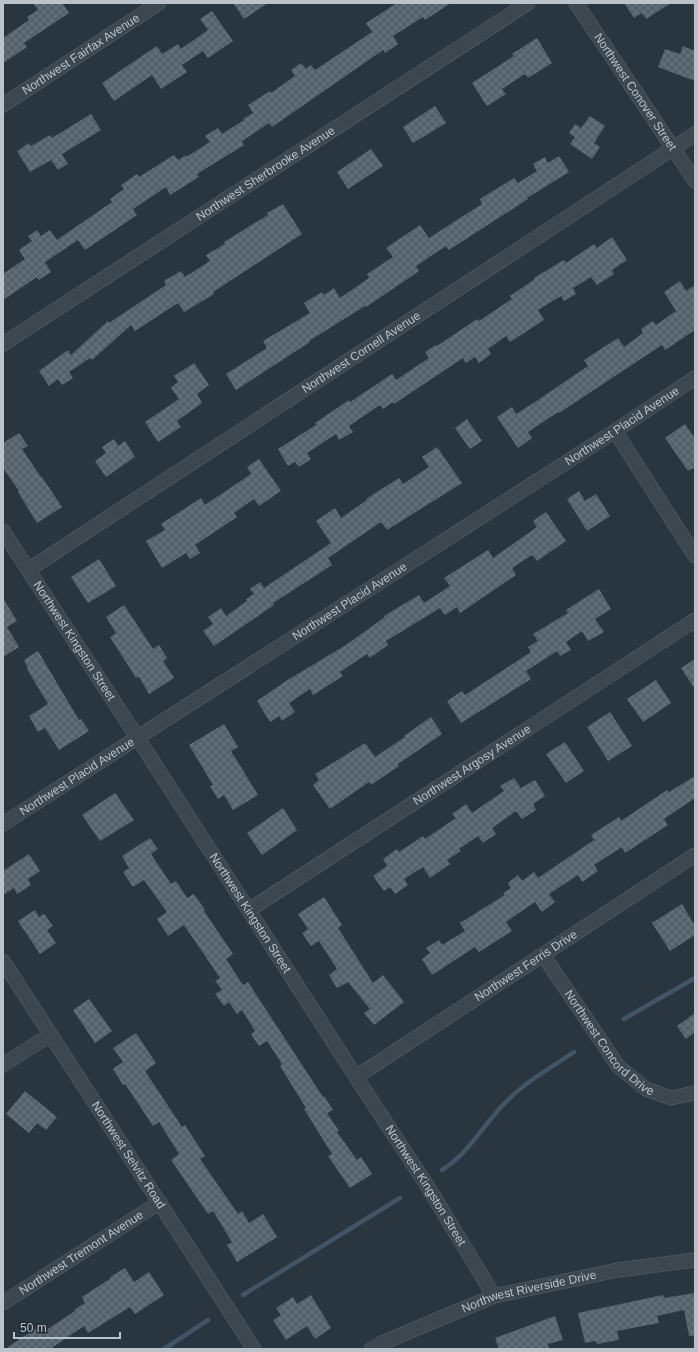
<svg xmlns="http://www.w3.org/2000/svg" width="698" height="1352" font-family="Arial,sans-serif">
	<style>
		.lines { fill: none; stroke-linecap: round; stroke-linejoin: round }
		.stream { stroke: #415566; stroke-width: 4.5 }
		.building { fill: url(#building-cross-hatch) }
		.street-casing { stroke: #5b656d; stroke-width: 15 }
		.street { stroke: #3d474f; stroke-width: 14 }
		.labels { text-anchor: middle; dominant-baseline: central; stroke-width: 3.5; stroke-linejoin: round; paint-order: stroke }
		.street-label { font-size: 12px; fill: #bac2ca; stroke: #222c34 }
	</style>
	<defs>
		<pattern id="building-cross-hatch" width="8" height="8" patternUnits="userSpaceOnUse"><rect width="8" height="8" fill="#55626c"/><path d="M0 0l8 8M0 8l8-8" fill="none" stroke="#6b7780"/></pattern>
	</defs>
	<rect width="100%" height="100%" fill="#29353f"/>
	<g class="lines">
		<path class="stream" d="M624 1019 695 978
			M442 1170C472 1151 484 1122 509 1099 528 1080 552 1067 574 1052
			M243 1295 400 1198
			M164 1349 208 1320"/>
	</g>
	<path class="building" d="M33 3H62L69 13 24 43 27 47 3 63V38L29 20 27 17 38 10Z
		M233 3H268L244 19Z
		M397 3H451L425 20 423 17 393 36 398 44 385 53 383 50 272 127 269 123 242 141 244 145 197 174 199 177 170 195 166 187 133 209 137 215 85 250 78 240 45 262 51 272 39 280 37 277 3 300V274L25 259 19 250 32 241 28 236 37 230 41 236 50 230 57 240 112 202 110 199 124 189 121 185 137 174 139 177 174 155 178 160 186 155V157L210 142 205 136 218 128 222 134 244 120 243 119 253 113 248 105 270 91 271 93 295 76 291 70 301 63 306 69 311 65 315 70 372 32 366 23Z
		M624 3H671L646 19 642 13 634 18Z
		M212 11 233 41 208 58 203 51 182 65 187 72 161 89 152 75 114 101 102 83 157 46 162 54 178 44 181 49 208 30 200 19Z
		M537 38 552 63 528 78 525 74 502 89 506 94 487 106 472 83 514 56 512 54Z
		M683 46 695 51V81L658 67 665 49 680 54Z
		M435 106 446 123 413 143 403 127Z
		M91 114 101 130 62 154 68 164 58 170 51 160 30 172 17 151 29 143 31 146 50 135 52 138Z
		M590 116 605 126 594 143 600 147 592 159 570 144 575 137 569 133 575 124 581 128Z
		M371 149 383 166 348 189 337 172Z
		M559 156 569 172 527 198 528 199 449 250 446 246 416 266 419 271 397 286 366 307 365 306 309 341 310 342 236 390 226 374 267 348 263 341 310 313 304 303 322 292 324 295 334 288 340 298 369 278 367 274 393 257 386 248 420 225 429 238 482 204 480 199 514 178 518 183 537 171 533 164 545 157 548 163Z
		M283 204 302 234 213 292 214 294 184 312 178 303 135 331 131 325 92 360 90 358 69 372 73 378 62 385 58 379 49 386 39 371 68 350 71 355 108 321 109 323 166 285 164 281 181 271 185 277 210 261 206 255 225 244 224 242 268 215 267 213Z
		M612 237 627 260 612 270 614 274 597 285 591 277 573 288 576 294 564 301 561 296 538 310 544 320 510 342 506 336 488 349 491 354 479 363 475 357 466 363 463 358 394 404 393 402 383 409 380 405 371 411 349 426 353 432 339 440 336 434 307 453 311 459 299 467 295 462 288 466 278 449 316 425 315 423 349 400 350 402 392 374 396 380 429 358 425 352 436 345 437 346 477 319 479 321 512 299 510 296 535 279 534 278 564 260 566 263 594 244 597 248Z
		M680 281 686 291 695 285V330L665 350 662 345 559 413 558 412 528 432 532 438 518 448 497 417 512 407 516 414 535 402 588 366 584 360 618 338 624 347 643 333 641 329 653 321 656 325 676 311 664 292Z
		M194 363 209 385 197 394 202 403 177 421 181 427 158 442 145 422 179 399 171 388 178 382 174 376Z
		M467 419 482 441 470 449 455 428Z
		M685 424 695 439V467L688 471 665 438Z
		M19 433 28 446 22 449 41 477H42L62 507 37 523 18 492 19 491 3 468V443Z
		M114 439 118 446 125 441 135 457 106 477 95 461 106 453 102 447Z
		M437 447 462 483 387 530 381 522 328 558 332 565 273 603 274 605 214 646 203 631 213 624 208 617 221 608 226 616 247 601 246 599 254 594 250 589 260 582 264 588 331 543 316 521 335 508 341 518 367 500 366 499 399 478 403 484 429 467 422 457Z
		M259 459 281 491 259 506 254 499 234 513 237 517 195 545 200 553 190 559 186 553 162 568 146 541 165 530 161 524 201 498 205 505 251 474 247 467Z
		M579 491 585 501 596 494 610 516 587 531 567 499Z
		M546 512 566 541 537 561 532 555 512 568 516 575 460 613 457 607 445 615 440 608 386 641 388 645 370 658 367 654 340 672 343 676 313 695 310 689 289 703 295 712 282 721 279 716 270 722 257 701 286 681 346 645 385 617 384 616 419 595 424 603 450 586 444 578 488 550 493 558 537 527 533 521Z
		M99 559 116 586 88 603 71 577Z
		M599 589 611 609 595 619 604 632 588 641 582 631 566 642 571 650 560 656 557 651 526 671 531 679 461 723 447 701 462 691 465 695 531 652 528 647 538 641 533 634 568 613 566 610Z
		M3 598 17 621 7 627 19 647 3 657Z
		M124 605 153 649 159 645 167 658 163 661 174 678 149 694 139 677 136 678 110 637 116 633 106 617Z
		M38 651 79 720 81 719 89 731 59 750 45 728 38 732 29 716 48 704 27 669 28 668 24 660Z
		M695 659V689L681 668Z
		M656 680 671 703 643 722 627 699Z
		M610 712 632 746 608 761 587 727Z
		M431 717 442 734 398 764 399 766 371 785 369 782 330 809 313 785 319 780 315 774 365 743 375 757 405 737 404 736Z
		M224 724 238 747 231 751 258 795 233 810 224 795 218 799 210 786 213 785 189 745Z
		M565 742 584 771 566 783 546 754Z
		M695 776V798L664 819 668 825 625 853 622 847 594 865 598 871 582 882 578 875 549 894 555 902 542 912 535 902 506 922 512 931 479 952 475 947 432 975 422 959 430 953 426 948 439 940 442 945 465 931 460 923 505 895 503 893 511 888 508 883 518 875 522 881 534 872 538 878 594 840 591 835 619 817 621 821 667 790 669 792Z
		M514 778 521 788 535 780 545 796 533 804 536 810 522 819 516 811 492 828 496 834 483 843 478 836 459 849 461 851 447 860 450 864 430 878 423 867 404 879 408 885 395 894 390 887 384 891 373 876 387 866 383 859 397 849 399 852 423 836 425 839 456 818 452 814 466 804 472 813 504 791 500 786Z
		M115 793 134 820 100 841 82 815Z
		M283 808 297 830 262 855 247 833Z
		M150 838 158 849 151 854 171 884 176 881 187 898 194 894 205 910 204 911 233 954 226 959 243 985 248 982 323 1097 324 1096 333 1110 327 1113 339 1131 337 1132 357 1160 361 1157 372 1174 350 1188 328 1156 332 1154 304 1109 306 1108 280 1066 282 1064 267 1041 259 1046 251 1034 255 1031 242 1010 237 1014 229 1002 224 1006 215 994 222 990 215 981 220 978 184 925 168 936 157 919 167 912 144 880 133 887 123 872 129 868 122 856Z
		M29 854 40 871 28 879 31 885 17 894 14 888 3 895V871Z
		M324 897 342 925 338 928 373 983 383 975 404 1002 374 1025 364 1013 370 1009 348 982 337 988 329 975 337 969 319 941 311 946 302 933 308 929 298 914Z
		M682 904 695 926V935L670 951 652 923Z
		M35 910 39 917 44 914 53 926 47 930 56 943 40 954 18 921Z
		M89 999 112 1031 95 1043 73 1010Z
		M695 1013V1032L686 1039 677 1026Z
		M136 1033 156 1063 145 1071 182 1127 185 1125 205 1156 200 1159 238 1214 242 1211 249 1223 263 1214 277 1237 237 1262 227 1245 232 1242 213 1211 208 1214 171 1160 179 1154 159 1122 153 1126 125 1084 123 1085 113 1069 123 1062 113 1048Z
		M25 1091 57 1117 46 1130 37 1123 29 1133 6 1114Z
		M125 1268 134 1282 149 1272 164 1295 135 1314 130 1307 88 1333 84 1326 50 1349H5L38 1327 42 1333 75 1311 74 1310 85 1303 82 1297 111 1278 110 1277Z
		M695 1293V1336H689L684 1310 657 1316 659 1323 617 1331 619 1340 597 1344 596 1341 585 1343 578 1313 663 1295 664 1298Z
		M311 1295 331 1328 315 1339 307 1326 286 1340 273 1320 281 1315 276 1308 293 1297 297 1304Z
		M555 1316 563 1340 548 1344 549 1349H499L495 1338Z"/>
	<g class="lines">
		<g class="street-casing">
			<g id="street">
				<path id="s1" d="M576 3 695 181"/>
				<path id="s2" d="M3 105 159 3"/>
				<path id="s3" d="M3 344 528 3"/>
				<path d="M615 431 695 556"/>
				<path id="s4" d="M3 531 137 737 356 1077 428 1187 494 1296"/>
				<path id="s5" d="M28 570 695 134"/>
				<path id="s6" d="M3 824 615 431 695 378"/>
				<path id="s7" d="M249 910 695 620"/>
				<path id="s8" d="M543 955 618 1066 646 1089 671 1098 695 1093"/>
				<path id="s9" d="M3 961 254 1349"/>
				<path d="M3 1065 50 1035"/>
				<path id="s10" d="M356 1077 695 855"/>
				<path id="s11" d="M3 1303 160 1202"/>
				<path id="s12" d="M371 1349 382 1343 494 1296 618 1270 695 1260"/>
			</g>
		</g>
		<use href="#street" class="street"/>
	</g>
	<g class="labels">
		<g class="street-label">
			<text stroke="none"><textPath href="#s2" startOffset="93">Northwest Fairfax Avenue</textPath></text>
			<text stroke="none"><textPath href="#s1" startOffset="107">Northwest Conover Street</textPath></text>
			<text stroke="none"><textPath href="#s3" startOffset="313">Northwest Sherbrooke Avenue</textPath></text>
			<text stroke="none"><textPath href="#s5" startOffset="398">Northwest Cornell Avenue</textPath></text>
			<text stroke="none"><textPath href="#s6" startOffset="736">Northwest Placid Avenue</textPath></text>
			<text stroke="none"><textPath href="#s6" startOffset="412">Northwest Placid Avenue</textPath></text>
			<text stroke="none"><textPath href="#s4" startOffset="131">Northwest Kingston Street</textPath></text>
			<text stroke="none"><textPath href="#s7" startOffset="266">Northwest Argosy Avenue</textPath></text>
			<text stroke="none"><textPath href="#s6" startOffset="88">Northwest Placid Avenue</textPath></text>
			<text stroke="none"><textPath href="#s4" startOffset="455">Northwest Kingston Street</textPath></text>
			<text stroke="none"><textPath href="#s10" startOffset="203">Northwest Ferris Drive</textPath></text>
			<text stroke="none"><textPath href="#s8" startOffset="111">Northwest Concord Drive</textPath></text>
			<text stroke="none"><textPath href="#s9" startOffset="231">Northwest Selvitz Road</textPath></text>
			<text stroke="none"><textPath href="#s4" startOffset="779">Northwest Kingston Street</textPath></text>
			<text stroke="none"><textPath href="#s11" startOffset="93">Northwest Tremont Avenue</textPath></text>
			<text stroke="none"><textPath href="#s12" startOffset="169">Northwest Riverside Drive</textPath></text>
		</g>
	</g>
	<rect width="698" height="1352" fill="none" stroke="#bac2ca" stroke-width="8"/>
	<path d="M14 1332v6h106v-6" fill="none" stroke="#bac2ca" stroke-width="2"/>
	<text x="20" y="1332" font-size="12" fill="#bac2ca" stroke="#222c34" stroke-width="3" paint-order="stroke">50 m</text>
</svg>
